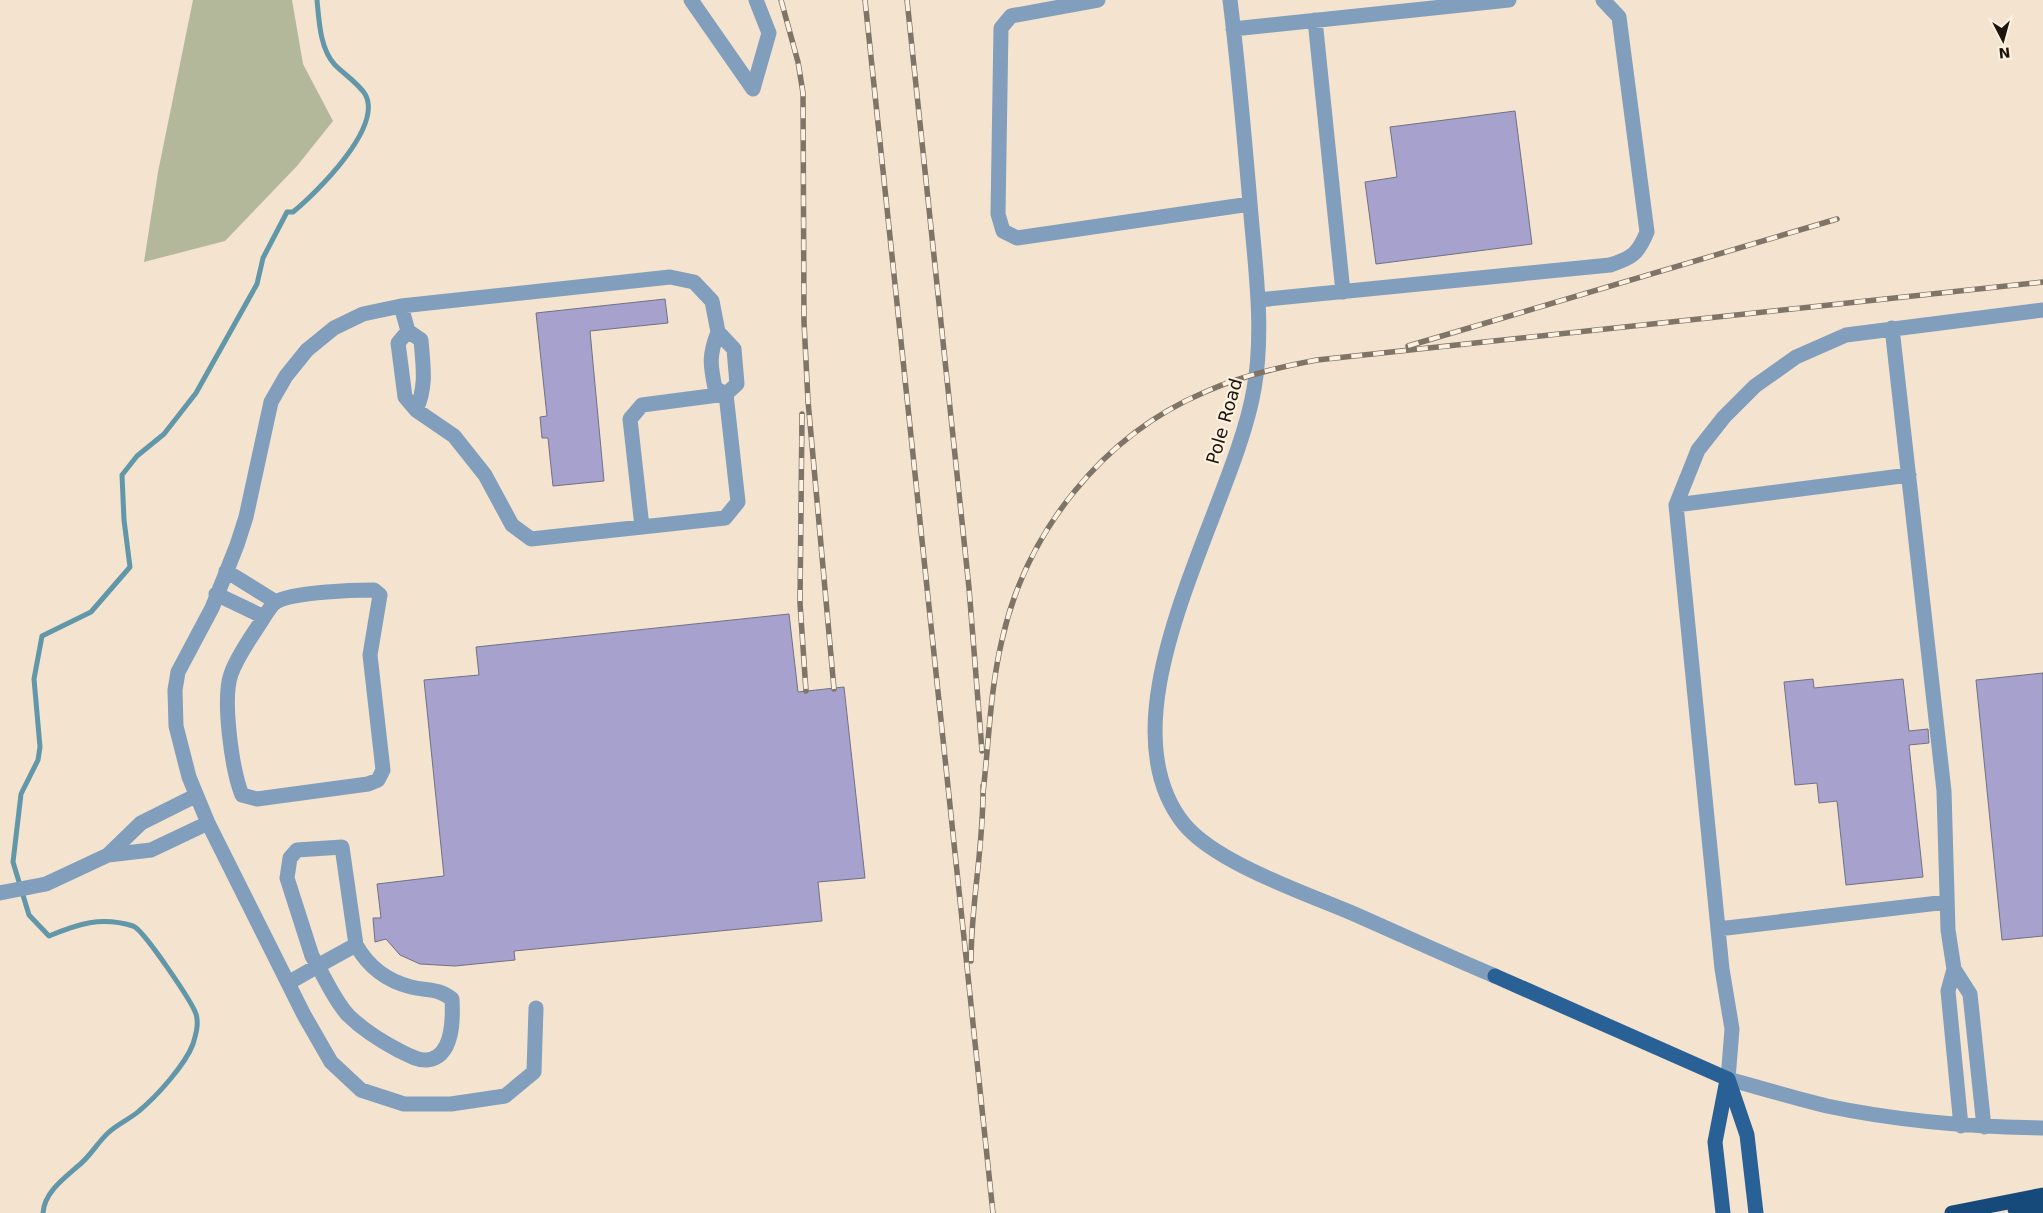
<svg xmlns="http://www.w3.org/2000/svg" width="2043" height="1213" font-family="'DejaVu Sans',sans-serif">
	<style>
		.green { fill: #b4b89b }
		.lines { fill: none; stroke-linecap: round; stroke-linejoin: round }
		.stream { stroke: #6197a9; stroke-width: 5 }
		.building { fill: #a6a2cd; stroke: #717085 }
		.minor { stroke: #819ebc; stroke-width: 15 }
		.major { stroke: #296095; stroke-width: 15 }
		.highway { stroke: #154a7a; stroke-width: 15 }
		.rail-casing { stroke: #7e7467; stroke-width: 5.5 }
		.rail { stroke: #fef1e0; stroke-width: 4; stroke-dasharray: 11; stroke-linecap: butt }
		.labels { text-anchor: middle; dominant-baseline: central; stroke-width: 4.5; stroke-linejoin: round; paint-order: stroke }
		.street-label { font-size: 18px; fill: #1b150e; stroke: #fef1e0 }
	</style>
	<rect width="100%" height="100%" fill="#f3e3cf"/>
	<path class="green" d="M193 0H292L303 64 333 121 297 166 225 241 144 262 158 172Z"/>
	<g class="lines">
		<path class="stream" d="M43 1213C44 1193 64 1178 78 1166 90 1157 97 1143 108 1133 117 1124 130 1119 139 1111 157 1096 185 1065 193 1044 196 1034 199 1024 196 1014 192 1002 143 929 133 926 101 916 78 924 49 936L29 915 13 862 21 794 38 760 40 747 34 679 42 636 91 612 130 567 124 520 122 475 137 456 164 434 196 393 257 284 263 258 287 212H293C316 193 384 127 365 94 358 83 344 74 335 65 320 49 319 21 317 0"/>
	</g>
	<path class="building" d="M1515 111 1532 244 1376 264 1365 182 1397 177 1390 127Z
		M665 299 668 323 590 331 604 481 553 486 548 438H542L540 417 547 416 536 313Z
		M789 614 798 692 844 687 865 878 818 882 822 921 514 951 515 960 455 966 420 964 400 955 386 939 375 942 373 918H381L377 884 444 876 424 680 479 675 476 647Z
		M2043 673V936L2002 940 1976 680Z
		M1813 679 1814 688 1903 679 1909 731 1928 729 1929 743 1909 745 1923 877 1846 885 1837 801 1819 803 1817 783 1795 785 1784 682Z"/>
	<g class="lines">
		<path class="minor" d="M691 0 753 89 769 33 756 0
			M1098 0 1011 16 1001 28 998 214 1003 231 1017 238 1250 204
			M1230 0C1239 72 1245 144 1251 215 1256 273 1264 332 1254 389 1234 508 1096 714 1184 824 1216 863 1305 893 1352 913 1400 934 1447 956 1495 976
			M1315 20 1343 292
			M1233 29 1509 0
			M1258 300 1610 265C1632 258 1638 254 1647 232L1619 17 1603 0
			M401 306 408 331 421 340C423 366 427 386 416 410
			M2043 310 1846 335 1796 357 1755 386 1724 417 1698 450 1676 505 1722 969 1732 1029 1728 1079C1761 1088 1794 1098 1827 1106 1898 1121 1971 1127 2043 1128
			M1892 328 1944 791 1948 930 1954 969
			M408 331 398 343 405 397 416 410 454 436 485 475 512 525 531 539 642 527
			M726 394 738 502 725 518 642 527 630 419 642 405Z
			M1676 505 1909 475
			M226 571 276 602
			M216 594 264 617C253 635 238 654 231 674 222 699 232 770 242 795L257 799 368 784 378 780 383 770 370 655 380 595 374 590C355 590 291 592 276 602 271 605 267 613 264 617
			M108 855 151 850 208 823
			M0 893 46 884 108 855 141 823 195 796
			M1718 929 1947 902
			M288 983C311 970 333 957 356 945L342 847 297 850 290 858 287 878 312 956C324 975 333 999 348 1015 363 1030 379 1040 398 1050 406 1054 418 1061 427 1060 454 1057 453 1018 452 999 438 988 428 991 411 987 387 981 368 966 356 945
			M536 1008 534 1072 505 1096 451 1104H404L361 1090 331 1062 304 1015 208 823 189 777 176 726 175 690 178 672 212 608 237 545 246 517 271 402 286 376 307 350 334 328 363 314 401 306 670 277 694 282 712 301 718 332 734 349 737 384 726 394 715 388C710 364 709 355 718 332
			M1961 1126 1948 991 1954 969 1970 994 1984 1127"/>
		<path class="major" d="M1495 976 1728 1079
			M1728 1079 1747 1135 1756 1213
			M1723 1213 1715 1142 1727 1080"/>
		<path class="highway" d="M2015 1209 2043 1207
			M1952 1213 2043 1195"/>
		<g class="rail-casing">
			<path id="rail" d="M781 0 798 62 803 93 804 322 808 401 834 689
				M865 0 993 1213
				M907 0 969 588 982 751
				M1408 346 1837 219
				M802 414 800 603 806 691
				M983 793C989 742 990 690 1002 640 1026 532 1103 435 1205 392 1241 376 1279 367 1317 360L2043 282
				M971 961C971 902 984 845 983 786"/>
		</g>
		<use href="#rail" class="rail"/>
	</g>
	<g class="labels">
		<g class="street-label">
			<text transform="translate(1224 421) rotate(-74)">Pole Road</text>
		</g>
	</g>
	<g transform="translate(2003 40) rotate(174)" stroke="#fef1e0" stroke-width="4" paint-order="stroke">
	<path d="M0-4L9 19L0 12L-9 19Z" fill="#1b150e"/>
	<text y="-8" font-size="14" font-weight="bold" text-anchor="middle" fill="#1b150e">N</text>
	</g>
</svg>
